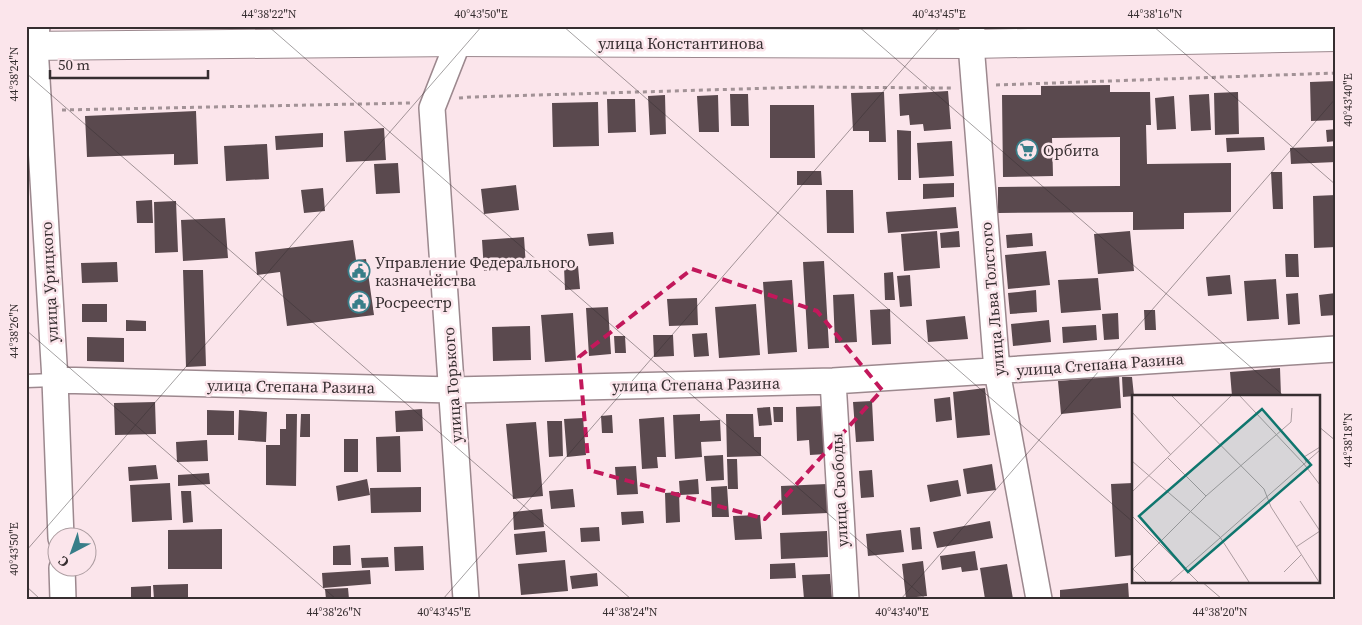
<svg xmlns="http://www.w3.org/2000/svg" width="1362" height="625" font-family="'Source Serif 4',serif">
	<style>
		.building { fill: #5a494e }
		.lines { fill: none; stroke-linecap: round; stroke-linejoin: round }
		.lane-casing { stroke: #9c888e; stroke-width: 15 }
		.street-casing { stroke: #9c888e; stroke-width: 28 }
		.secondary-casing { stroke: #9c888e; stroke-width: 30 }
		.path { stroke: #a29296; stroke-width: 3; stroke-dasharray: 4 4; stroke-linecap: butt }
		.lane { stroke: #fff; stroke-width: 12 }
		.street { stroke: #fff; stroke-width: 25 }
		.secondary { stroke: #fff; stroke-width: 28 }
		.marked { fill: none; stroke: #c2185b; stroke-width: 4; stroke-dasharray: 10 6; stroke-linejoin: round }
		.ticks { fill: none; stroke: #362e30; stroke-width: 1; stroke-opacity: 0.45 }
		.labels { text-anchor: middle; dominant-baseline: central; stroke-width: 5; stroke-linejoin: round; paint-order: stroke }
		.street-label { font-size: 16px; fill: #362e30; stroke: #fbe5eb }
		.poi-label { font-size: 16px; fill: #362e30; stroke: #fbe5eb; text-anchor: start }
		.inset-road { fill: none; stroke: #ac9ca0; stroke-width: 1 }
		.view { fill: #0f766e; fill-opacity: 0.15; stroke: #0f766e; stroke-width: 2.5 }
		.inset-edge { fill: none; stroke: #362e30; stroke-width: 2.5 }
		.neatline { fill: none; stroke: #362e30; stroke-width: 2 }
		.ticks-label { font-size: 12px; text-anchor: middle; fill: #362e30 }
	</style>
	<rect width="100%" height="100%" fill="#fbe5eb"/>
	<path class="building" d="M1336 81V120L1311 121 1310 82Z
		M1110 85V92H1150L1151 125H1146L1147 164 1231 163V212L1184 213V229L1133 230V212L998 213V187L1120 186V137L1052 138 1053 176 1003 177 1002 95H1041V86Z
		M948 91 951 129 924 131 923 124 910 125 909 115 900 116 899 94Z
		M884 92 886 142H869V131H853L851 93Z
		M1238 92 1239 134 1215 135 1214 93Z
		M730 94H748L749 126H731Z
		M1209 94 1211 130 1191 131 1189 95Z
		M665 95 666 134 650 135 648 96Z
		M718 95 719 132H699L697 96Z
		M1174 96 1176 129 1157 130 1155 98Z
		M607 99H635L636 132 608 133Z
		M598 102 599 146 553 147 552 103Z
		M770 105H814L815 158H770Z
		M196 111 198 164 174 165V154L87 157 85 116Z
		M384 128 386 160 346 162 344 131Z
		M1336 129V141L1327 142 1326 130Z
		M897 130 911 131V180H898Z
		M323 133V147L276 150 275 136Z
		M1264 137 1265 150 1227 152 1226 138Z
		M952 141 954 176 919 178 917 143Z
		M267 144 269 179 226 181 224 146Z
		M1336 146V162L1291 164 1290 148Z
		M398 163 400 193 376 194 374 164Z
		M797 171H821L822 185H797Z
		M1271 172H1282L1283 209H1273Z
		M954 183V197L923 199V184Z
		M516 185 519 210 484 214 481 189Z
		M323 188 325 211 304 213 301 190Z
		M826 190H853L854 233H827Z
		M1336 195V247L1314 248 1313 196Z
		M152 200 153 223H137L136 201Z
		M176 201 178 252 155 253 154 202Z
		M956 207 958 228 888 233 886 212Z
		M225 218 228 258 183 261 181 220Z
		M937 231 940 268 904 271 901 234Z
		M959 231 960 247 941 248 940 233Z
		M1130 231 1134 271 1098 274 1094 234Z
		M613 232 614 244 589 246 587 234Z
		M1032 233 1033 246 1007 248 1006 235Z
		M524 237 526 267 484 271 482 240Z
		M353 240 356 260 366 259 374 315 287 326 280 272 257 275 255 252Z
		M1046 251 1050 285 1008 289 1005 255Z
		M1285 254H1298L1299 277H1286Z
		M824 261 829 348 808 349 803 262Z
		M117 262 118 282 82 283 81 263Z
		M578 266 580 289 565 290 564 267Z
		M183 270H203L206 366 186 367Z
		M893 272 895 300H885L884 273Z
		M910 275 912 306 900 307 897 276Z
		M1230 275 1232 294 1208 296 1206 277Z
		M1098 278 1101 310 1061 313 1058 280Z
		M1276 279 1279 319 1247 321 1244 281Z
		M792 280 797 352 768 354 763 282Z
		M1036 290 1037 312 1010 314 1008 293Z
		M1298 293 1300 324 1288 325 1286 294Z
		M1336 293V315L1321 316 1319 295Z
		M854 294 857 342 835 343 833 295Z
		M697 298 698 325 669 326 667 299Z
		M82 304H107V322H82Z
		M756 304 760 355 719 358 715 307Z
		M608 307 611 354 589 356 586 308Z
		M890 309 891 344 872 345 870 310Z
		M1144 310H1155L1156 330H1145Z
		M573 313 576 360 545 362 541 315Z
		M1118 313 1119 339 1104 340 1102 314Z
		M965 316 968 339 928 342 926 320Z
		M126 320 146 321V331H126Z
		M1049 320 1051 342 1013 346 1011 324Z
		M1096 325 1097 340 1063 343 1062 327Z
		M530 326 531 360 493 361 492 327Z
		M707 333 709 356 694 357 692 334Z
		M653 335H673L674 356 654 357Z
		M614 336H625L626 353H615Z
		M87 337 124 338V362L87 361Z
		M1280 368 1281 396H1232L1230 372Z
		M1119 376 1121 408 1061 414 1058 381Z
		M1122 377H1132L1134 396 1123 397Z
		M985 388 990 435 957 438 953 392Z
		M950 397 952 420 936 422 934 399Z
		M872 401 874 441 856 442 853 402Z
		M155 402 156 434 115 435 114 403Z
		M824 406 826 454 810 455 809 440 797 441 796 407Z
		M770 407 772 425 759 426 757 408Z
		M773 407H783V422H774Z
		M422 409 423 431 396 432 395 411Z
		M207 410 234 411V435H207Z
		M239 410 267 412 266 442 238 440Z
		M286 414H297L296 486 266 485V445H280V429H286Z
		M301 414H310V437H300Z
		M700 414V421L720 420 721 441 701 442 702 457 675 459 673 415Z
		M726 414H753L754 437H761V456L727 457Z
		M612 415 613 433H602L601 416Z
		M664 417 666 457H657L658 468 642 469 639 419Z
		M583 418 586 455 567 457 564 419Z
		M547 421H562L563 456 549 457Z
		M536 422 543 496 513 499 506 424Z
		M400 436 401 472H377L376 437Z
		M344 439H358V472H344Z
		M207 440 208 461 177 462 176 442Z
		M723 455 724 480 706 481 704 456Z
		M727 459H737L738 489H728Z
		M992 464 996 490 967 494 963 469Z
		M156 465 158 479 129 481 128 467Z
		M636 466 638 494 617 495 615 467Z
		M872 470 874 497 861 498 859 471Z
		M209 473 210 484 178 486V475Z
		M367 479 370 495 338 501 336 486Z
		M698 479 699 494 680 495 679 481Z
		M958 480 961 496 930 502 927 485Z
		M170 483 172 520 132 522 130 485Z
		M1133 483V555L1115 557 1111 484Z
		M827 484 828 513 782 515 781 486Z
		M727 486 729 517H712L711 487Z
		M421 487V512L371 513 370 488Z
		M573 489 575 507 551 509 549 491Z
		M181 491H191L193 522 183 523Z
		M679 492 680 522 666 523 665 493Z
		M542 509 544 527 514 530 513 512Z
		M643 511 644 523 622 525 621 512Z
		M760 515 762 539 735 540 733 516Z
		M990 521 993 538 937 548 933 532Z
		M599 527 600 541 581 542 580 528Z
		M920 527 922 549 912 550 910 528Z
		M222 529V569H168V530Z
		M901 530 904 552 868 556 866 534Z
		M545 531 547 552 516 555 514 534Z
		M827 531 828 557 781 559 780 533Z
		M350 545 351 565H333V546Z
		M423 546 424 570 395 571 394 547Z
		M975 551 978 570 962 572 961 567 942 570 940 556Z
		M388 557 389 567 362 568 361 558Z
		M565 560 568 591 521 595 518 564Z
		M923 561 927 596 906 598 902 564Z
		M795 563 796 578 770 579V564Z
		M1007 564 1013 599H985L980 568Z
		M370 570 371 584 323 588 322 573Z
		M597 573 598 586 572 589 570 576Z
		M830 574 832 599H804L802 575Z
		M1128 583 1129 599H1060V590Z
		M188 584V599H154L153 585Z
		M151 586V598L131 599V587Z
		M348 588 349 599H326L325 589Z"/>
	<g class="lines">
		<g class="lane-casing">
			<path id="lane" d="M26 381 55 380"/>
		</g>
		<g class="street-casing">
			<path id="street" d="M37 26 35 46 55 380 61 538
				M462 26 458 42 432 108 466 599
				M972 26 971 44 997 371 1039 599
				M55 380 452 390 833 381 1336 349
				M833 381 846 599
				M62 568 63 599"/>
		</g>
		<g class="secondary-casing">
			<path id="secondary" d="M26 46 458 42 971 44 1336 37"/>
		</g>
		<path class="path" d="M996 85 1336 73
			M459 98 471 97 807 87 952 88
			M62 110 410 103"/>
		<use href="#lane" class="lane"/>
		<use href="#street" class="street"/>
		<use href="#secondary" class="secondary"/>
	</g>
	<path class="marked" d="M692 269 817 311 882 390 765 519 589 470 579 357Z"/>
	<path class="ticks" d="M268 26 926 599M563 26 1133 522M858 26 1284 396M1153 26 1336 185M26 73 631 599M26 330 336 599M1318 426 1336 441M26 551 482 26M1201 581 1222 599M26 586 40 599M443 599 940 26M901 599 1336 98"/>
	<defs>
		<g id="supermarket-ring" transform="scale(1.125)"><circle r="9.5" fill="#fbe5eb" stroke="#387e89" stroke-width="1.5"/><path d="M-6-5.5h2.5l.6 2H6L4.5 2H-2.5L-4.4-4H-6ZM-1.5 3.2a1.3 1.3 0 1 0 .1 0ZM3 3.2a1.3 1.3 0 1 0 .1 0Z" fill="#387e89"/></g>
		<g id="civic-ring" transform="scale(1.125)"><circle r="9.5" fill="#fbe5eb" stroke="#387e89" stroke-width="1.5"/><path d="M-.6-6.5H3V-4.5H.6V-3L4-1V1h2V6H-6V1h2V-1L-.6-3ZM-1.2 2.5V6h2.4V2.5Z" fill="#387e89"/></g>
	</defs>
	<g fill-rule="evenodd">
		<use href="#supermarket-ring" x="1027" y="150"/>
		<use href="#civic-ring" x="359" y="271"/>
		<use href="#civic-ring" x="359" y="302"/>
	</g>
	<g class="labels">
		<g class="street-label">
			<text x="681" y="43">улица Константинова</text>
			<text transform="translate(49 282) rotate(-93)">улица Урицкого</text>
			<text transform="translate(992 299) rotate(-95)">улица Льва Толстого</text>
			<text transform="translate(1100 364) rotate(-4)">улица Степана Разина</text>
			<text transform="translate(696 384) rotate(-1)">улица Степана Разина</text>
			<text transform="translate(452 385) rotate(-94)">улица Горького</text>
			<text transform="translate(291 386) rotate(1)">улица Степана Разина</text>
			<text transform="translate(839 490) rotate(-93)">улица Свободы</text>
		</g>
		<g class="poi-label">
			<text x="1043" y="150">Орбита</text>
			<text x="375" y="262">Управление Федерального<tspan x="375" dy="18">казначейства</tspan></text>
			<text x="375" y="302">Росреестр</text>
		</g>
	</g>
	<g transform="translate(1132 395)">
		<rect width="188" height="188" fill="#fbe5eb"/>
		<path class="inset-road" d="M39 0 132 94 139 112 187 187M107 0 172 69 188 90M0 17 39 60M36 63 74 101M0 66 88 142 117 187M174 67 172 62 188 52M0 97 100 0M0 121 66 187M164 152 188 136 168 106M0 173 14 187M0 175 74 101 159 27 160 13M152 177 169 160M38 187 188 55"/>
		<path class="view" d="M130 14 179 70 56 177 7 121Z"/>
		<rect width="188" height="188" class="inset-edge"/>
	</g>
	<rect width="1362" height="625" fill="none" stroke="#fbe5eb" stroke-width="55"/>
	<g transform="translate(72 552) rotate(221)"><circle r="24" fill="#fbe5eb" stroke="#ac9ca0"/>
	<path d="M0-4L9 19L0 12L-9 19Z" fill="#387e89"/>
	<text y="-8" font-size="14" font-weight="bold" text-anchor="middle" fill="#362e30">С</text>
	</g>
	<path d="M50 70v8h158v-8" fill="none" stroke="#362e30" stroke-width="2.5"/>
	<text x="58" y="70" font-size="15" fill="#362e30" stroke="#fbe5eb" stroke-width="4" paint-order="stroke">50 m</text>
	<rect x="28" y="28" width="1306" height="570" class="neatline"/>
	<g class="ticks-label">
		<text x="269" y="18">44°38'22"N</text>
		<text x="481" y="18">40°43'50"E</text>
		<text x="939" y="18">40°43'45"E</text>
		<text x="1155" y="18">44°38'16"N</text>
		<text transform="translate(14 74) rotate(-90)" y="4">44°38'24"N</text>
		<text transform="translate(1348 100) rotate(-90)" y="4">40°43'40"E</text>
		<text transform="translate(14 331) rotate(-90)" y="4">44°38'26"N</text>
		<text transform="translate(1348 440) rotate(-90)" y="4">44°38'18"N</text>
		<text transform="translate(14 549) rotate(-90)" y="4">40°43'50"E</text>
		<text x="334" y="616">44°38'26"N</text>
		<text x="444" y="616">40°43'45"E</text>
		<text x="630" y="616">44°38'24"N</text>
		<text x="902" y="616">40°43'40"E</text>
		<text x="1220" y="616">44°38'20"N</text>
	</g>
</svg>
